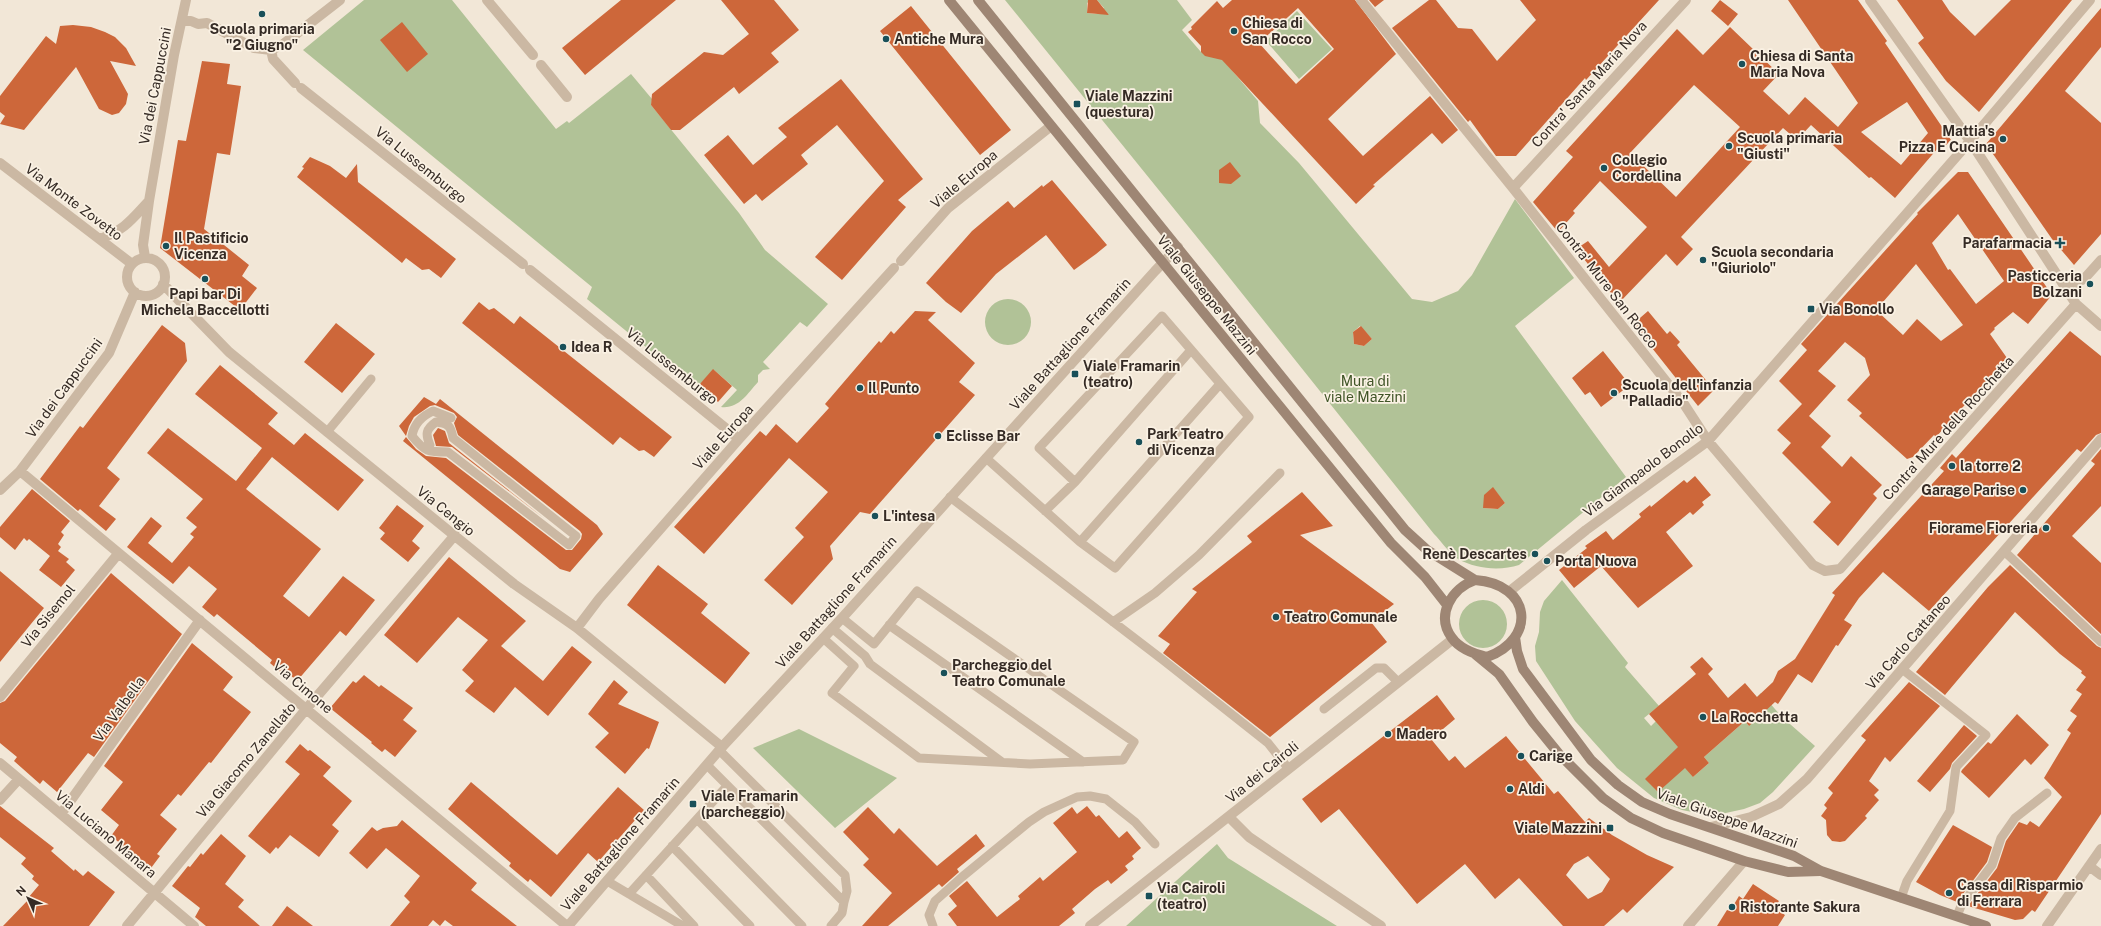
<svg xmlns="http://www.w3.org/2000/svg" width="2101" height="926" font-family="'Public Sans',sans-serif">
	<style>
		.green { fill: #b1c297; fill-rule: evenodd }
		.building { fill: #cd673a; fill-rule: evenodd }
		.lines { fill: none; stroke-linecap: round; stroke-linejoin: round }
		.service { stroke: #cbb8a3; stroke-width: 9 }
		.minor { stroke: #cbb8a3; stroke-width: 10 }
		.tertiary { stroke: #cbb8a3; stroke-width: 10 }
		.secondary { stroke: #9e8674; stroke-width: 10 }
		.poi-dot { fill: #195059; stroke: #faf1e3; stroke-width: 1.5 }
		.labels { text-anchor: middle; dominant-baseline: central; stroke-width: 3.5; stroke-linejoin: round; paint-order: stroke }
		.poi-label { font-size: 14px; font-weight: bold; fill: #352b25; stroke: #faf1e3; text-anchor: start }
		.street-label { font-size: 14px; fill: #352b25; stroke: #faf1e3 }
		.park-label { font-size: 14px; fill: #415528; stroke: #faf1e3 }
	</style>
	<rect width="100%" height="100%" fill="#f2e7d7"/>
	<path class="green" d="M364 0H452L556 129 567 121 569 123 631 74 652 99 651 105 739 213 765 250 828 304 807 327 800 322 763 362 770 369 763 370 758 375V382C747 394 739 409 721 407L737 390 714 370 699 385 702 388 700 390 689 382V375L665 357H658L587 299 592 287 303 50Z
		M1005 0H1091L1087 3V13L1097 14 1104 8 1097 0H1177L1192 20 1182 30 1201 52 1218 54 1258 101 1260 123 1299 163 1412 299 1432 302 1458 291 1472 275 1515 199 1574 278 1515 326 1626 477 1519 565C1500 571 1476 569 1458 559 1449 553 1441 541 1434 534L1213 257ZM1360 326 1372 339 1364 346 1354 344 1353 332ZM1493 488 1505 503 1498 509 1483 508Z
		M1297 11 1332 49 1299 79 1266 41Z
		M985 322a23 23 0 1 1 46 0a23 23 0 1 1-46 0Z
		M1562 580 1628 663 1625 667 1659 706 1644 718 1651 726 1656 721 1691 761 1693 777 1709 763 1704 757 1745 721 1749 726 1757 697 1761 693 1782 717 1815 746 1773 792 1760 803 1744 809 1712 816 1682 810 1654 798 1617 768 1575 721 1536 661 1535 646 1539 632 1540 612 1544 601Z
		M1459 624a24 24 0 1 1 48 0a24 24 0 1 1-48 0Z
		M799 729 897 778 835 828 753 748Z
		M1217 844 1228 858 1337 926H1126Z"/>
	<path class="building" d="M621 0H676L585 75 562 48Z
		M721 0H774L799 30 771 53 779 62 739 94 734 87 680 130H671L651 105 652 94 704 52 723 55 749 34Z
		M1088 0H1097L1109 15 1087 13Z
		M1232 0H1355L1396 54 1328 119 1363 156 1430 96 1458 130 1442 144 1432 133 1373 185 1375 186 1356 204 1222 60 1205 56 1201 52V46L1188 32 1192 29 1191 27 1217 1 1223 8ZM1298 8 1334 49 1296 84 1259 43Z
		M1369 0H1384L1375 7Z
		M1429 0H1436L1458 28 1472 29 1497 61 1536 20 1520 0H1659L1586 80 1585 78 1516 156H1496L1470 120 1468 122 1392 28Z
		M1720 0 1738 14 1728 26 1711 11Z
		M1788 0H1858L1887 41 1885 43 1951 140 1940 151 1938 148 1895 198 1871 177 1869 178 1811 125 1797 140 1783 128 1681 237 1693 249 1677 266 1666 254 1619 303 1576 249 1588 241 1609 267 1647 227 1600 181 1573 211 1575 213 1558 232 1533 202 1573 157 1566 151 1677 29 1703 55 1730 27 1779 74 1763 91 1789 115 1805 97 1838 127 1858 103ZM1694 85 1740 127 1676 197 1630 153ZM1907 102 1928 133 1901 165 1861 132Z
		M1897 0H1942L1950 12 1975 36 2011 0H2072L1979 112 1946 81 1918 43 1924 38Z
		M911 6 1011 130 980 155 880 31Z
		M2101 8V47L2065 91 2101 123V234L2074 265 2052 239 1986 144Z
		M402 22 428 54 407 72 380 40Z
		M73 25 91 27 105 32 115 37 126 48 136 66 110 61 128 94 126 104 119 113 112 115 99 109 76 67 24 130 0 124 5 116 0 112V96L46 36 56 44 60 26Z
		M202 61 230 64 227 84 241 86 230 155 217 153 204 229 249 265 242 276 257 288 240 310 160 248 178 140 186 141Z
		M841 79 923 179 898 200 906 207 842 280 815 257 884 181 837 125 801 155 808 164 762 201 756 194 744 204 704 155 728 135 753 165 787 137 778 128Z
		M310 157 330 166 346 178 357 164 358 182 456 259 441 278 429 269 422 270 406 258 402 263 297 177 304 168 302 167Z
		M1230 162 1241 176 1231 184 1219 183V170Z
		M1958 172H1968L2052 295 2028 324 2013 312 1994 328 1995 329 1990 334 2007 358 1936 437 1934 435 1913 457 1907 459 1859 416 1862 413 1847 400 1870 375 1865 358 1845 342 1818 371 1836 386 1809 416 1831 436 1821 447 1842 467 1851 456 1882 485 1873 494 1877 498 1838 546 1813 522 1831 502 1782 453 1791 443 1777 430 1802 404 1779 381 1807 350 1801 344 1918 214 1917 213ZM1958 214 2004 281 1976 304 1950 269 1948 270 1932 243ZM1916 264 1963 325 1941 341 1917 319 1903 335 1876 310Z
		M1052 180 1107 245 1096 254 1074 270 1046 235 996 274 961 313 946 302 926 283 972 231 991 215 1008 201 1014 208 1042 185 1043 187Z
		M479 302 489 310 494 308 514 324 520 316 672 437 654 457 644 450 639 451 620 437 613 445 462 323Z
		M915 311 936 312 928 320 975 363 959 382 975 395 870 514 860 512 830 546 833 559 792 605 764 580 804 537 795 528 828 492 789 458 704 554 674 527 760 431 766 436 776 424 797 443 829 408 825 404 879 341 881 343 891 331 894 334Z
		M1648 311 1667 334 1670 331 1680 342 1677 345 1714 390 1698 406 1633 324Z
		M336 323 375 354 342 393 304 362Z
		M162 325 185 343 187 361 107 468 120 479 99 506 116 519 106 531 80 509 78 511 40 479 80 426 83 428Z
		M1361 326 1372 339 1364 346 1354 344 1353 332Z
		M2070 331 2101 356V433L2096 435 2081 452 2077 449 1929 611 1883 572 1859 598 1844 620 1852 625 1838 646 1836 645 1812 683 1798 674 1778 704 1775 702 1749 726 1745 721 1704 757 1709 763 1693 777 1685 768 1658 792 1645 779 1678 747 1649 714 1696 674 1690 667 1702 657 1713 669 1708 674 1728 698 1745 683 1757 697 1773 682 1778 671 1795 659 1835 595 1832 593 1944 471 1940 468 1952 454 1956 458Z
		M1603 351 1630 385 1601 407 1590 392 1585 395 1572 378Z
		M220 365 278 413 268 424 294 445 305 433 364 480 338 511 272 457 246 489 321 549 283 596 309 617 343 576 375 600 346 636 340 631 297 681 289 674 286 677 270 663 272 660 217 614 214 617 202 607 217 589 189 566 173 584 127 547 151 517 162 526 148 543 172 563 194 537 190 534 197 527 186 518 203 499 147 453 168 428 236 481 262 448 195 394Z
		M713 369 732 386 718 402 699 385Z
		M424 397 436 404 440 399 597 525 603 534 570 572 560 569 403 441 406 437 416 449 426 456 446 458 566 550H572L581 539 582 534 580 531 458 435 454 423 457 417 454 413 435 405 430 406 414 417 409 426 406 436 399 426Z
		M438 428 445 431 449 443 545 519 452 447 436 446 433 435Z
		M2101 449V506L2072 536 2101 563V634L2017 555 2095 464 2091 461Z
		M1695 476 1711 495 1702 502 1704 505 1693 515 1690 512 1666 532 1693 566 1638 608 1601 566 1574 588 1559 570 1587 548 1585 546 1606 531 1613 540 1641 517 1639 514 1650 505 1651 507 1684 480 1687 483Z
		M1493 487 1505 503 1498 509 1483 508 1484 495Z
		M32 489 70 521 61 532 64 535 58 544 61 547 58 551 69 559 66 562 75 570 61 587 39 570 50 556 29 539 27 541 24 538 15 550 0 537V527Z
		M1302 492 1333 526 1300 535 1394 604 1371 622 1387 642 1270 737 1163 653 1170 644 1158 636 1197 592 1192 589 1252 542 1247 536Z
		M397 505 424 526 412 541 420 548 408 562 380 539 385 533 379 528Z
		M449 557 526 621 501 646 543 681 572 646 592 662 548 716 515 687 494 713 465 691 474 681 462 670 488 640 458 617 417 663 384 635Z
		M658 565 708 604 701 613 750 653 725 684 627 605Z
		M2010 565 2097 646 2101 648V814L2035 912 2032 910 2023 919 2015 920 1968 906 1997 868 2006 841 2019 822 2027 825 2030 821 2039 827 2062 797 2044 778 2071 733 2067 730 2077 716 2070 711 2082 694 2076 690 2086 677 2081 673 2082 671 2060 654 2015 612 1945 695 1916 672 1988 587Z
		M0 571 44 608 0 662Z
		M111 573 182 634 94 757 88 753 57 792 43 780 40 784 14 761 17 757 0 743V703L5 701Z
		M192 643 233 677 223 690 251 712 211 763 209 762 181 796 178 794 160 815 177 829 157 854 160 856 151 868 111 836 119 825 101 810 123 782 104 766Z
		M364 675 379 687 381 685 413 708 403 720 417 731 395 757 385 749 382 752 371 743 372 742 330 708 353 681 356 683Z
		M614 680 628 692 618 704 659 722 649 749 647 748 625 774 595 747 609 733 588 714Z
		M1909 682 1940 706 1890 762 1885 757 1869 781 1879 790 1874 795 1879 800 1865 816 1867 818 1845 841 1840 842 1832 841 1827 835 1826 820 1821 816 1827 808 1824 805 1833 793 1828 788 1866 740 1861 736Z
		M1437 695 1455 719 1431 739 1449 761 1455 756 1465 768 1506 736 1554 794 1558 791 1585 822 1589 818 1612 835 1647 855 1674 867 1627 913 1623 909 1604 926H1563L1519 878 1495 899 1465 864 1417 904 1339 809 1321 823 1302 799ZM1588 856 1610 879 1602 892 1588 899 1566 875 1574 864Z
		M2017 714 2049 745 2031 765 2025 759 1989 798 1961 772 1962 770 1988 742 1991 744Z
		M1964 725 1977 736 1952 763 1950 769 1930 792 1917 781Z
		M300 744 308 751 310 750 331 767 323 776 352 801 332 825 339 831 319 857 290 835 278 849 276 847 270 854 248 836 300 774 285 762Z
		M471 782 557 855 618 787 644 810 598 862 588 853 551 897 530 879 528 882 509 866 511 863 448 809Z
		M0 806 54 848 51 851 74 871 75 869 83 876 88 871 115 892 89 926H3L29 899 28 898 39 885 32 879 34 876 21 864 26 858 0 837Z
		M1087 806 1096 817 1099 815 1119 838 1127 831 1141 848 1132 856 1134 859 1125 866 1128 870 1111 884 1108 880 1095 889 1072 909 1075 913 1059 926H957L948 914 957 906 949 896 967 881 997 917 1020 899 1018 896 1040 877 1043 881 1077 852 1053 823 1072 807 1077 814Z
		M868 807 894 834 899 828 937 866 976 834 985 846 957 869 959 872 942 887 939 884 888 926H862L892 893 863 865 869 859 843 832Z
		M402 820 477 883 471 890 517 926H453L445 920 440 926 433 920 428 926H390L410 902 404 896 420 876 386 848 367 869 349 853 372 827 377 831 383 828 397 826Z
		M1953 825 1992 847 1987 862 1957 902 1940 895 1916 882Z
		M221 834 246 856 225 884 244 900 238 907 260 926H206L195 917 200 908 172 886 188 866 190 867 201 853 203 855Z
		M1753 884 1779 901 1774 908 1785 915 1778 926H1717L1727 910 1730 911 1739 896 1743 899Z
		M287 906 313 926H272Z"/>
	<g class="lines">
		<path class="service" d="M327 432 371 379
			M430 445C425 434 426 429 436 422 448 423 451 426 453 438L576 536 569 545 448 452C428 452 425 452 412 436 414 424 422 416 433 411L451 418
			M986 458 1080 542 1115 568 1249 417 1162 316 1039 448 1075 482
			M950 497 1163 660 1268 743 1288 768
			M1045 511 1075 482 1191 350
			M1080 542 1220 384
			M2005 552 2101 642
			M1113 622 1155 593 1199 555 1280 473
			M889 625 1083 762
			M832 628 865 656 870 664 1002 762
			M823 638 854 666 832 693 919 758 1030 764 1123 760 1134 742 917 591 874 644 842 618
			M1324 709 1376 668H1384L1398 682
			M719 750 845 875 847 891 844 902
			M707 765 844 902 842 913 831 926
			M727 786 697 819 802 926
			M672 846 750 926
			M646 875 694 926
			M607 881 683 926
			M629 894 697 819
			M1901 898 1907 881 1950 811 1956 767 1986 735 1902 669
			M1957 916 1961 906 1992 865 2001 838 2015 818 2047 793
			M933 926 929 915 935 901 962 877 1029 822 1044 812 1077 797 1090 796 1106 799 1135 822 1155 844"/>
		<path class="minor" d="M487 0 533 55
			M1361 0 1513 188 1684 404 1708 441 1813 565 1825 571 1840 569 2076 304
			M1870 0 1970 141 2076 304 2101 326
			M182 21H191L198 24 207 23 254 48 271 50 282 45 340 0
			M271 50 273 59 295 83
			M541 65 567 97
			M301 88 523 264
			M0 163 132 264
			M1513 188 1686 0
			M100 239C126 229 131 220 149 201
			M145 257 143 245 149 201 174 55 186 0
			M127 277a19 19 0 1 1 38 0a19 19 0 1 1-38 0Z
			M901 261 948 208 1051 126
			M530 270 739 439
			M163 284 229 352 514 584 577 628 722 747
			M2065 288 2084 279 2101 260
			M20 471 567 926
			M0 490 20 471 109 353 135 292
			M1510 591 1586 530 1708 441 1970 141 2090 0
			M577 628 599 599 739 439 894 268
			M0 697 118 554
			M0 763 194 926
			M0 800 19 779
			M61 814 200 620
			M1229 817 1249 837 1381 926
			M1711 827 1751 817 1779 804 1807 779 2101 439
			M2089 866 2101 875
			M127 926 307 708 455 535
			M1688 926 1744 861
			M2047 926 2101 849"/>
		<path class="tertiary" d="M568 926 722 747 842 618 1155 271 1178 247
			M1090 926 1453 639"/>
		<path class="secondary" d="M949 0 1391 543 1425 577 1447 605
			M978 0 1405 530 1427 550 1475 580
			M1475 580C1532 584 1537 639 1487 657 1474 654 1460 649 1452 638 1435 615 1452 588 1475 580Z
			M1515 637 1517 651 1523 669 1591 760 1618 785 1642 802 1670 814 1794 856 1821 871 1986 926
			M1476 655 1499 674 1533 722 1559 754 1603 798 1631 818 1663 833 1744 861 1788 872 1820 871"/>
	</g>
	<g class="poi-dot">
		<circle cx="262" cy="14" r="4"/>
		<circle cx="1234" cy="31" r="4"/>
		<circle cx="886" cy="39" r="4"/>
		<circle cx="1742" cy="64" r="4"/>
		<rect x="1073" y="100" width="8" height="8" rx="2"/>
		<circle cx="2003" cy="139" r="4"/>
		<circle cx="1729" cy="146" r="4"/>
		<circle cx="1604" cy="168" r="4"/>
		<path d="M2058 237h4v4h4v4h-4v4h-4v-4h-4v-4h4z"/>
		<circle cx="166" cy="246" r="4"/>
		<circle cx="1703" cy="260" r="4"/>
		<circle cx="205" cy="279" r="4"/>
		<circle cx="2090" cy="284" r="4"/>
		<rect x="1807" y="305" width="8" height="8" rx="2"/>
		<circle cx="563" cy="347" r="4"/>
		<rect x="1071" y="370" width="8" height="8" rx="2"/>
		<circle cx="860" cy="388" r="4"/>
		<circle cx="1614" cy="393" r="4"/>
		<circle cx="938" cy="436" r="4"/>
		<circle cx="1139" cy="442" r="4"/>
		<circle cx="1952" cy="466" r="4"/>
		<circle cx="2023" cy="490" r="4"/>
		<circle cx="875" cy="516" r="4"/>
		<circle cx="2046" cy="528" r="4"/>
		<circle cx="1535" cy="554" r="4"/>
		<circle cx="1547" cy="561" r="4"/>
		<circle cx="1276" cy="617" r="4"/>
		<circle cx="944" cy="673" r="4"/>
		<circle cx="1703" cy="717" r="4"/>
		<circle cx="1388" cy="734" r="4"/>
		<circle cx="1521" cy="756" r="4"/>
		<circle cx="1510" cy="789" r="4"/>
		<rect x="689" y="800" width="8" height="8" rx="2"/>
		<rect x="1606" y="824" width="8" height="8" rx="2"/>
		<circle cx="1949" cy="893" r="4"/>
		<rect x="1145" y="892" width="8" height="8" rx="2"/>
		<circle cx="1732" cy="907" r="4"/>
	</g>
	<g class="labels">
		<g class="poi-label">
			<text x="1242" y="23">Chiesa di<tspan x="1242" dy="16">San Rocco</tspan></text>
			<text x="262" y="29" text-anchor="middle">Scuola primaria<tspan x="262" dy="16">"2 Giugno"</tspan></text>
			<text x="894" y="39">Antiche Mura</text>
			<text x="1750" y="56">Chiesa di Santa<tspan x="1750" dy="16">Maria Nova</tspan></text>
			<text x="1085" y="96">Viale Mazzini<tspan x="1085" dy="16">(questura)</tspan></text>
			<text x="1995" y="131" text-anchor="end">Mattia's<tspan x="1995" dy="16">Pizza E Cucina</tspan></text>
			<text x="1737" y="138">Scuola primaria<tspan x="1737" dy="16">"Giusti"</tspan></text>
			<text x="1612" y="160">Collegio<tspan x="1612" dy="16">Cordellina</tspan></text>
			<text x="174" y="238">Il Pastificio<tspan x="174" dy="16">Vicenza</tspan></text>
			<text x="2052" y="243" text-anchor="end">Parafarmacia</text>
			<text x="1711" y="252">Scuola secondaria<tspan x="1711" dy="16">"Giuriolo"</tspan></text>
			<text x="2082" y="276" text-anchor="end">Pasticceria<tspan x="2082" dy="16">Bolzani</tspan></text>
			<text x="205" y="294" text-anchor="middle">Papi bar Di<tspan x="205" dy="16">Michela Baccellotti</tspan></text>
			<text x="1819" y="309">Via Bonollo</text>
			<text x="571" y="347">Idea R</text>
			<text x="1083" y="366">Viale Framarin<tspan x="1083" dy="16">(teatro)</tspan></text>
			<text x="1622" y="385">Scuola dell'infanzia<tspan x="1622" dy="16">"Palladio"</tspan></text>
			<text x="868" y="388">Il Punto</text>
			<text x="1147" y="434">Park Teatro<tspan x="1147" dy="16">di Vicenza</tspan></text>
			<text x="946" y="436">Eclisse Bar</text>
			<text x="1960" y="466">la torre 2</text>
			<text x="2015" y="490" text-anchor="end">Garage Parise</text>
			<text x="883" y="516">L'intesa</text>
			<text x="2038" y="528" text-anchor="end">Fiorame Fioreria</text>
			<text x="1527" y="554" text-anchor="end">Renè Descartes</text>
			<text x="1555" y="561">Porta Nuova</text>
			<text x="1284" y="617">Teatro Comunale</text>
			<text x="952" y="665">Parcheggio del<tspan x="952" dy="16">Teatro Comunale</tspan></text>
			<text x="1711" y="717">La Rocchetta</text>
			<text x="1396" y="734">Madero</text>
			<text x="1529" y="756">Carige</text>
			<text x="1518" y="789">Aldi</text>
			<text x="701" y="796">Viale Framarin<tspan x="701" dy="16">(parcheggio)</tspan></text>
			<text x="1602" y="828" text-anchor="end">Viale Mazzini</text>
			<text x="1957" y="885">Cassa di Risparmio<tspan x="1957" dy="16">di Ferrara</tspan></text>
			<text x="1157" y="888">Via Cairoli<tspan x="1157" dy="16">(teatro)</tspan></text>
			<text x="1740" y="907">Ristorante Sakura</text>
		</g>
		<g class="street-label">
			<text transform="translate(1589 84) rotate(-48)">Contra' Santa Maria Nova</text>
			<text transform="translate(155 86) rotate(-79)">Via dei Cappuccini</text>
			<text transform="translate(421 165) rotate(39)">Via Lussemburgo</text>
			<text transform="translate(964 179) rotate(-40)">Viale Europa</text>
			<text transform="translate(74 202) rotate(37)">Via Monte Zovetto</text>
			<text transform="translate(1607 285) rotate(52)">Contra' Mure San Rocco</text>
			<text transform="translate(1207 295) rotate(51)">Viale Giuseppe Mazzini</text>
			<text transform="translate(1070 344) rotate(-48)">Viale Battaglione Framarin</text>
			<text transform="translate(672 366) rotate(39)">Via Lussemburgo</text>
			<text transform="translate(64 388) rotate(-54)">Via dei Cappuccini</text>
			<text transform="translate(1948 428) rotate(-48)">Contra' Mure della Rocchetta</text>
			<text transform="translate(723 437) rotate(-48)">Viale Europa</text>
			<text transform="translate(1643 470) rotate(-37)">Via Giampaolo Bonollo</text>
			<text transform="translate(446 511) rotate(39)">Via Cengio</text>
			<text transform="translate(836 602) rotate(-48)">Viale Battaglione Framarin</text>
			<text transform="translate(48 616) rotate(-51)">Via Sisemol</text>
			<text transform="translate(1908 642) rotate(-49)">Via Carlo Cattaneo</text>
			<text transform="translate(303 687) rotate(40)">Via Cimone</text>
			<text transform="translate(119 709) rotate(-54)">Via Valbella</text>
			<text transform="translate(246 760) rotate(-50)">Via Giacomo Zanellato</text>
			<text transform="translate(1262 772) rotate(-39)">Via dei Cairoli</text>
			<text transform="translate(1727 818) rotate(20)">Viale Giuseppe Mazzini</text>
			<text transform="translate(106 834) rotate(40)">Via Luciano Manara</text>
			<text transform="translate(620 844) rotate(-49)">Viale Battaglione Framarin</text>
		</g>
		<g class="park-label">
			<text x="1365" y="381">Mura di<tspan x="1365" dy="16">viale Mazzini</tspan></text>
		</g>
	</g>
	<g transform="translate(28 898) rotate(315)" stroke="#faf1e3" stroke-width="3" paint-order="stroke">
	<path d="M0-3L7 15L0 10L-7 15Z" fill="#352b25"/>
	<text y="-6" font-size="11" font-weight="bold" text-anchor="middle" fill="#352b25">N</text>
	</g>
</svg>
